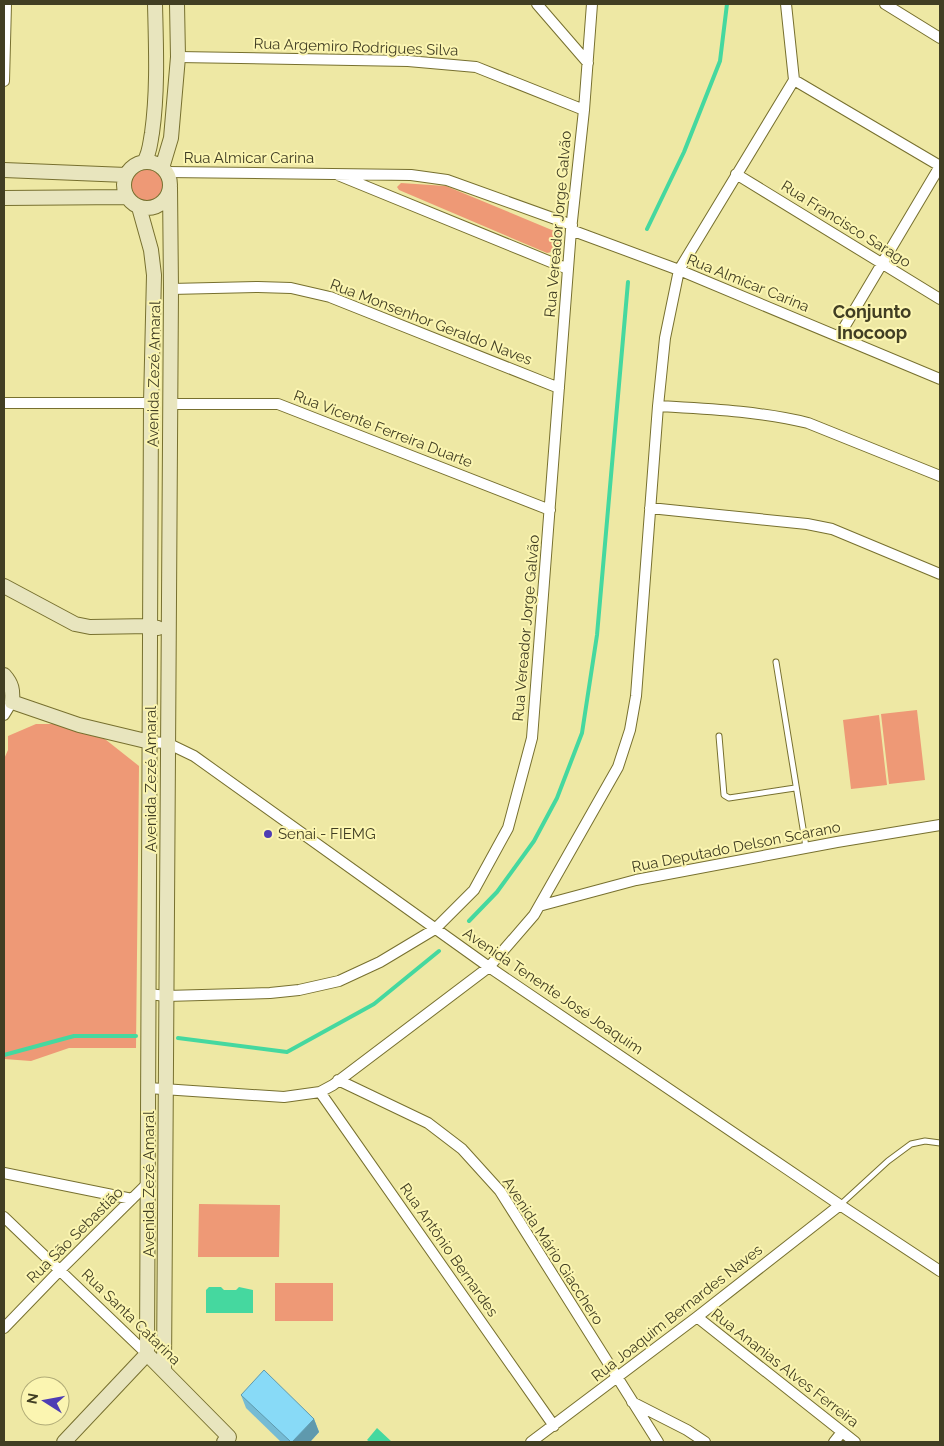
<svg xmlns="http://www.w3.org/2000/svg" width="944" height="1446" font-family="Raleway,sans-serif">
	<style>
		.green { fill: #ee9976 }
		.water { fill: #45d89f }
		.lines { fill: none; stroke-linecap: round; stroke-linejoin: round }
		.stream { stroke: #45d89f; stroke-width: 4 }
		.lane-casing { stroke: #77702f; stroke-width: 7 }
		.street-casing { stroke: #77702f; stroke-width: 12 }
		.secondary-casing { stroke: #77702f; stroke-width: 16 }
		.lane { stroke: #fff; stroke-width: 5 }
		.street { stroke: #fff; stroke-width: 10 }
		.secondary { stroke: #e8e5be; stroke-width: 14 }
		.wall { fill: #75bbd4 }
		.shaded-wall { fill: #5f99ad }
		.building { fill: #88daf7; stroke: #5f99ad }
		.poi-dot { fill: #4e3db4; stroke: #fbf5b1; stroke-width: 2 }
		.labels { text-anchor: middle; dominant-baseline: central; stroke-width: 4; stroke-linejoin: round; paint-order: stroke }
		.street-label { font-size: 15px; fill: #413e23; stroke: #fbf5b1 }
		.poi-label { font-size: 15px; fill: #413e23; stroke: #fbf5b1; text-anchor: start }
		.quarter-label { font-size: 18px; font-weight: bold; fill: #413e23; stroke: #fbf5b1 }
	</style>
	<rect width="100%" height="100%" fill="#eee8a4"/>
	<path class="green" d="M126 185a20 20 0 1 1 40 0a20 20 0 1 1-40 0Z
		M401 183 446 186 559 233C563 240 562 246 557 251L547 253 399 190 397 187Z
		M917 710 925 780 889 784 881 714Z
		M879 715 887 785 851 789 843 720Z
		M36 724H61L96 732 139 766 136 1048H69L31 1061 4 1059V759L8 750V736Z
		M199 1204 280 1205 279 1257H198Z
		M275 1283H333V1321H275Z"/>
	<path class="water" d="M209 1287H221L224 1290H236L239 1287 253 1290V1313H206V1290Z
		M377 1428 392 1442H370L367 1440Z"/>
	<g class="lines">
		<path class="stream" d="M647 229 684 152 720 61 727 4
			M469 921 497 892 534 841 557 798 582 733 597 635 628 282
			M178 1038 287 1052 374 1004 439 951
			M4 1055 74 1036H136"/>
		<g class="lane-casing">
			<path id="lane" d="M776 662 806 847
				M719 736 724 795 729 798 795 788
				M840 1205 888 1161 911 1144 925 1141 940 1143"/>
		</g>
		<g class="street-casing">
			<path id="street" d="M537 4 588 63
				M885 4 940 38
				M178 57 408 61 476 67 584 110
				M794 80 940 166
				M4 81 6 4
				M166 172 411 175 447 180 572 225
				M736 174 940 299
				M338 175 568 269
				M571 230 679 270 940 379
				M171 289 258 287 291 288 330 297 559 388
				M839 336 940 166
				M4 403H151
				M169 404H278L550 510
				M658 406C708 409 759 411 808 423L940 476
				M650 508 807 524 832 529 940 574
				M4 715 12 702
				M150 742 167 743 194 756 489 967 840 1205 940 1271
				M539 906 636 880 837 842 940 825
				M149 994 166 996 270 993 299 990 339 981 380 962 435 929 474 890 508 828 532 738 571 230 584 110 592 4
				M338 1080 428 1123 462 1149 500 1191 658 1442
				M148 1088 284 1097 320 1092 333 1085 489 967 534 915 618 767 630 730 636 696 658 406 665 338 679 270 794 80 786 4
				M320 1092 554 1426
				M4 1173 132 1199
				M4 1217 147 1354
				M697 1317 855 1442
				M4 1328 60 1270 147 1184
				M632 1402 687 1430 705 1442
				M531 1442 697 1317 840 1205
				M834 1442 842 1432"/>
		</g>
		<g class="secondary-casing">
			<path id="secondary" d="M144 162C150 153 150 143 152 133 158 90 156 46 155 4
				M124 185a23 23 0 1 1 46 0a23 23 0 1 1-46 0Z
				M162 168 171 138 178 57 177 4
				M4 170 126 175
				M4 198 127 197
				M139 207 151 250 154 275 151 403 147 1354
				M4 586 75 624 90 627 150 626 158 628
				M4 675C12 684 13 690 12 702L79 725 150 742
				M147 1354 229 1437 224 1442
				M164 1371 171 289 170 187
				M64 1442 147 1354"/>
		</g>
		<use href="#lane" class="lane"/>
		<use href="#street" class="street"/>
		<use href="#secondary" class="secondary"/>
	</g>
	<path class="wall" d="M241 1395 314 1419 319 1432 310 1442H281L246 1408Z"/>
	<path class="shaded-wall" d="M314 1419 319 1432 310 1442H292Z"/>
	<path class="building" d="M264 1370 314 1419 292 1442H291L241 1395Z"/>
	<circle class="poi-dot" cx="268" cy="834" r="5"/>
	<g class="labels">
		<g class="street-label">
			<text transform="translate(356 47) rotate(2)">Rua Argemiro Rodrigues Silva</text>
			<text x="249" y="158">Rua Almicar Carina</text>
			<text transform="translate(558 224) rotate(-85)">Rua Vereador Jorge Galvão</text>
			<text transform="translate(846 224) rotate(32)">Rua Francisco Sarago</text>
			<text transform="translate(748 283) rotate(22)">Rua Almicar Carina</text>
			<text transform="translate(431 322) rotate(21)">Rua Monsenhor Geraldo Naves</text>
			<text transform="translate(154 374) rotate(-89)">Avenida Zezé Amaral</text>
			<text transform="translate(383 429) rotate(21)">Rua Vicente Ferreira Duarte</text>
			<text transform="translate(526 628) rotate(-85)">Rua Vereador Jorge Galvão</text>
			<text transform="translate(151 779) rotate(-90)">Avenida Zezé Amaral</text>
			<text transform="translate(736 847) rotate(-11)">Rua Deputado Delson Scarano</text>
			<text transform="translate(553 991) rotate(34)">Avenida Tenente José Joaquim</text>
			<text transform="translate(149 1184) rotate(-90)">Avenida Zezé Amaral</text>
			<text transform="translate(75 1235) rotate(-45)">Rua São Sebastião</text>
			<text transform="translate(449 1250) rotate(55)">Rua Antônio Bernardes</text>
			<text transform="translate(553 1251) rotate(57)">Avenida Mário Giacchero</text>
			<text transform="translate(677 1313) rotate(-38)">Rua Joaquim Bernardes Naves</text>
			<text transform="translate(131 1317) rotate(44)">Rua Santa Catarina</text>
			<text transform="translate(785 1368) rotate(38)">Rua Ananias Alves Ferreira</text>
		</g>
		<g class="poi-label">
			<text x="278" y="834">Senai - FIEMG</text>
		</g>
		<g class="quarter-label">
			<text x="872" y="311">Conjunto<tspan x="872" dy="21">Inocoop</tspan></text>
		</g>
	</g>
	<rect width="944" height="1446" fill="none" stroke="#413e23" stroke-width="10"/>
	<g transform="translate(45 1401) rotate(281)"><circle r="24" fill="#fbf5b1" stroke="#b1ac78"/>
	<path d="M0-4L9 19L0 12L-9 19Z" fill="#4e3db4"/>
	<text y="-8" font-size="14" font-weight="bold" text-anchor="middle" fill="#413e23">N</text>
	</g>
</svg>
